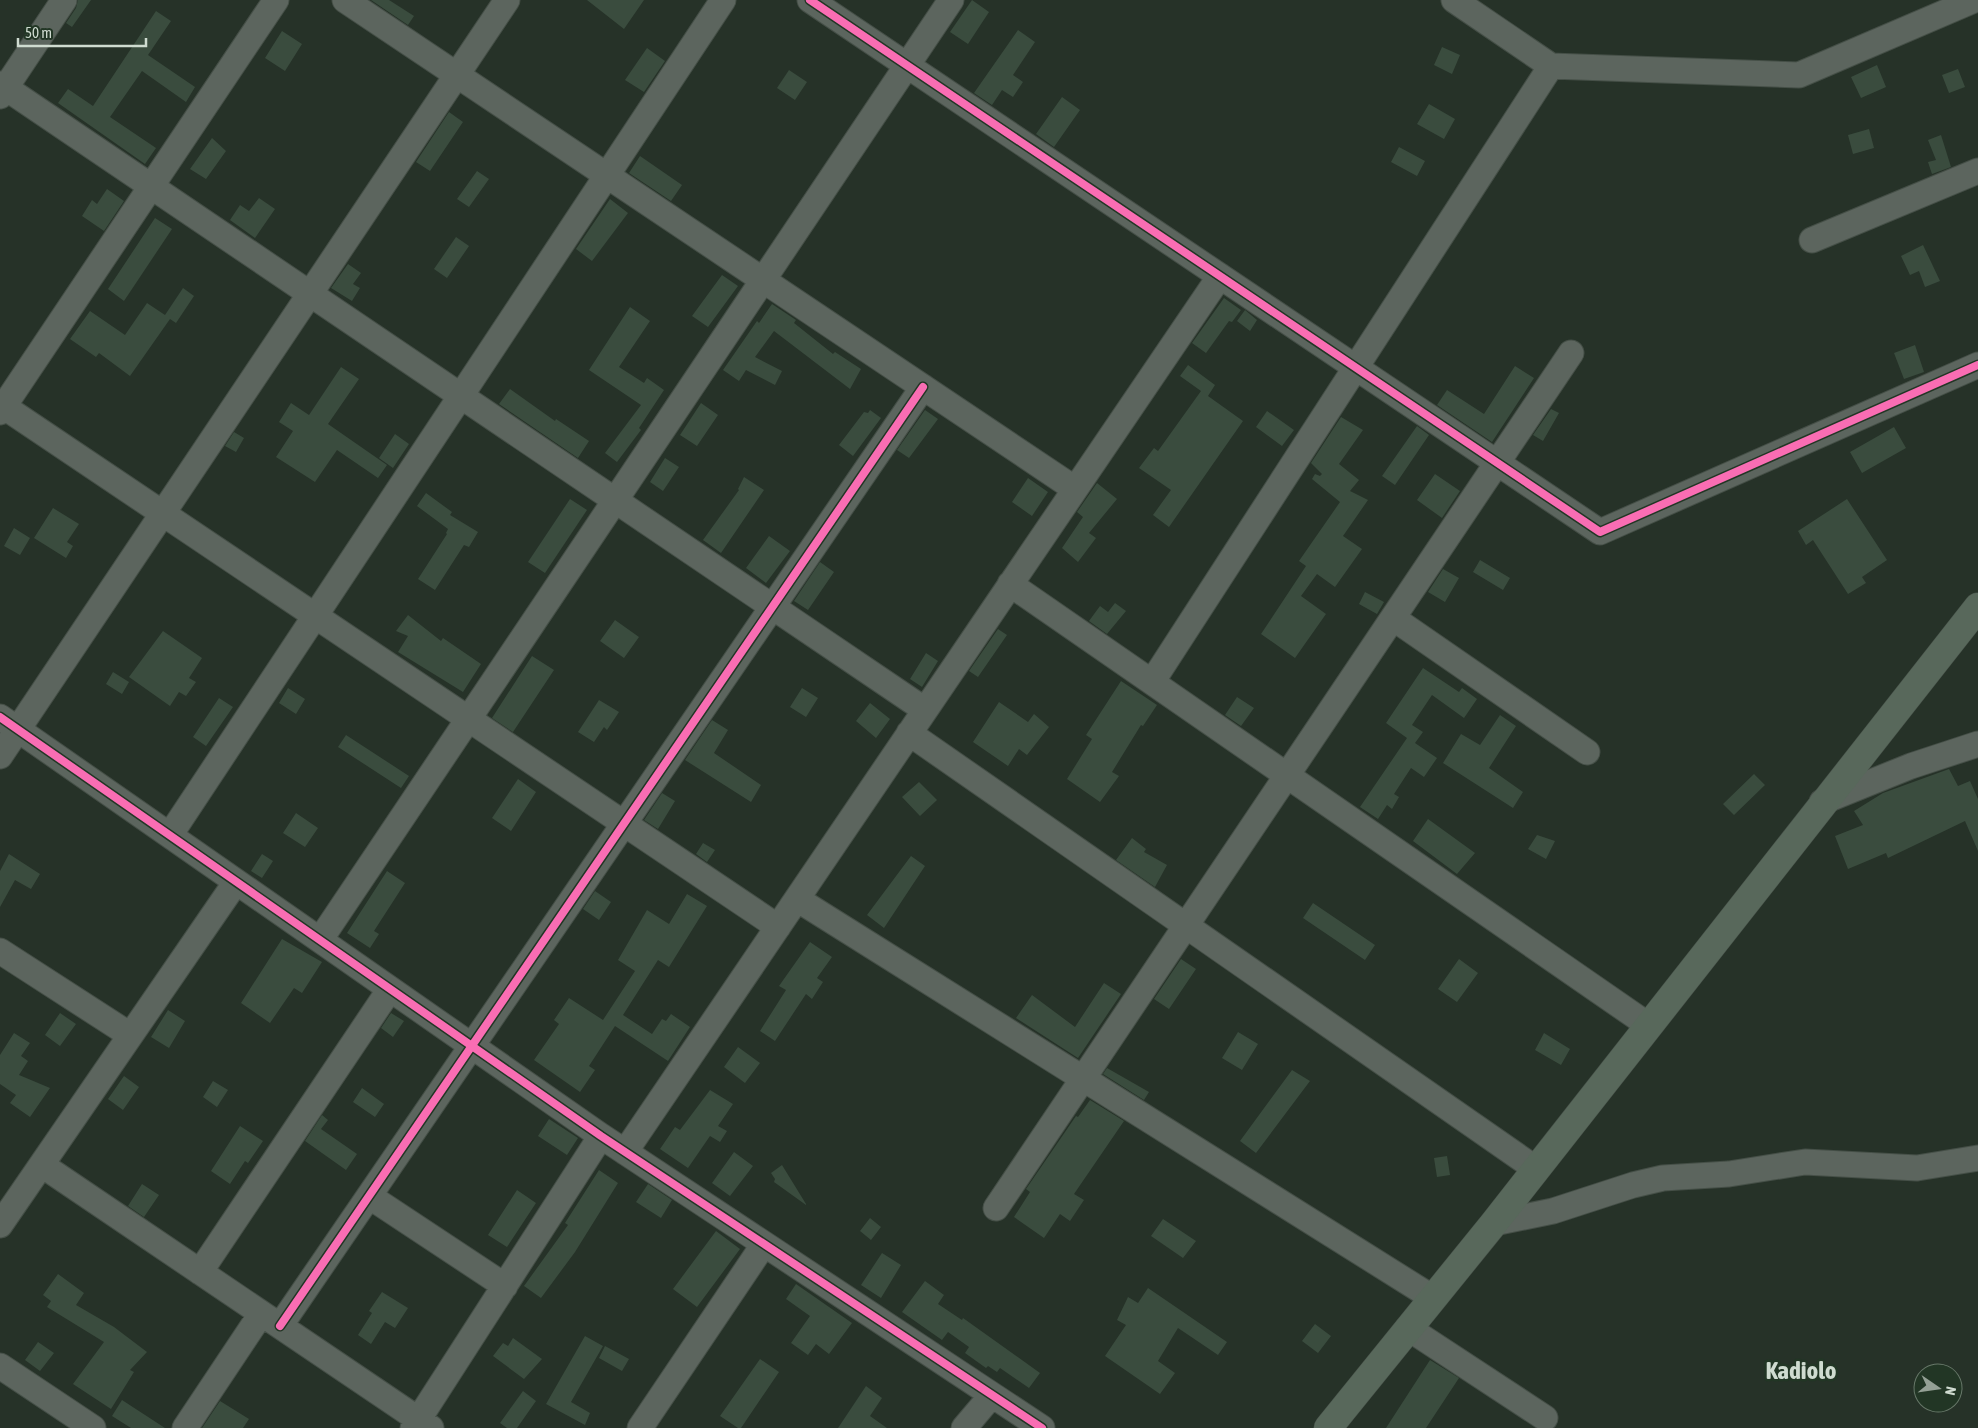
<svg xmlns="http://www.w3.org/2000/svg" width="1978" height="1428" font-family="'Asap Condensed',sans-serif">
	<style>
		.building { fill: #3a4c3e }
		.lines { fill: none; stroke-linecap: round; stroke-linejoin: round }
		.minor-casing { stroke: #454f47; stroke-width: 27 }
		.major-casing { stroke: #454f47; stroke-width: 29 }
		.minor { stroke: #5c655e; stroke-width: 25 }
		.major { stroke: #58685b; stroke-width: 28 }
		.cycleway-casing { stroke: #223625; stroke-width: 11 }
		.cycleway { stroke: #f96db3; stroke-width: 8 }
		.labels { text-anchor: middle; dominant-baseline: central; stroke-width: 5; stroke-linejoin: round; paint-order: stroke }
		.town-label { font-size: 25px; font-weight: bold; fill: #cfdbd0; stroke: #223625 }
	</style>
	<rect width="100%" height="100%" fill="#263228"/>
	<path class="building" d="M78 0H91L72 27 66 23 76 8Z
		M371 0H389L414 16 408 25Z
		M587 0H644L624 29Z
		M972 0 989 12 968 44 950 32Z
		M156 11 171 21 148 55 195 87 186 102 142 71 110 117 156 148 145 164 58 103 68 89 93 106Z
		M1018 30 1035 42 1013 75 1023 82 1013 97 1002 90 992 105 974 93Z
		M282 31 302 44 285 71 265 58Z
		M1442 47 1460 55 1452 74 1434 65Z
		M647 48 665 61 644 92 625 80Z
		M1877 65 1886 87 1861 98 1851 77Z
		M1958 69 1965 87 1949 93 1942 75Z
		M789 70 807 82 795 100 777 88Z
		M1062 97 1080 110 1054 147 1036 134Z
		M1429 104 1455 119 1444 139 1417 124Z
		M449 112 463 122 430 171 416 162Z
		M1869 129 1874 148 1853 154 1848 135Z
		M1941 135 1951 167 1932 174 1928 162 1936 160 1928 140Z
		M212 138 226 151 206 179 190 169Z
		M1399 147 1425 161 1417 176 1391 162Z
		M640 156 682 185 671 201 629 173Z
		M477 171 489 179 469 207 457 199Z
		M107 189 124 201 104 231 82 216 92 200 97 204Z
		M259 198 275 209 255 238 230 220 240 205 249 211Z
		M610 199 628 213 592 261 576 249Z
		M155 218 172 229 124 301 108 289Z
		M456 237 469 246 447 278 434 269Z
		M1923 245 1940 281 1925 287 1919 271 1910 275 1901 256Z
		M348 264 361 273 353 284 360 288 352 301 331 288Z
		M722 275 738 286 708 327 692 316Z
		M183 288 194 296 176 323 170 319 130 376 99 353 96 357 70 339 90 311 125 335 147 303 165 315Z
		M1224 298 1241 310 1232 322 1229 321 1206 353 1192 343Z
		M772 304 796 320 794 323 833 354 835 352 861 369 850 389 774 331 755 357 782 371 775 385 746 370 739 381 723 370 757 321 759 323Z
		M630 307 650 321 619 367 644 383 647 378 664 390 639 428 641 430 617 462 605 453 641 405 589 370Z
		M1245 310 1257 320 1250 331 1237 321Z
		M1915 345 1924 372 1904 379 1894 353Z
		M1188 365 1215 385 1208 396 1243 421 1169 527 1153 515 1171 490 1139 468 1154 448 1158 451 1201 391 1180 376Z
		M1515 366 1534 378 1492 442 1437 405 1447 390 1484 414Z
		M341 367 359 379 328 424 387 465 378 478 337 450 315 482 276 457 293 431 279 422 291 403 309 415Z
		M510 389 555 421 556 419 589 441 578 458 499 404Z
		M701 403 718 415 697 446 680 435Z
		M1551 409 1559 413 1543 441 1533 435Z
		M870 410 881 418 853 456 839 445 864 412 868 413Z
		M925 410 938 419 909 458 897 450Z
		M1267 411 1294 430 1282 446 1256 427Z
		M1341 417 1363 430 1339 464 1359 480 1350 491 1368 500 1343 536 1362 549 1335 587 1317 574 1301 596 1326 614 1295 658 1261 634 1306 566 1299 561 1340 502 1312 479 1315 474 1320 476 1322 474 1311 463Z
		M1417 426 1429 435 1395 485 1382 476Z
		M1894 427 1906 448 1862 473 1850 452Z
		M234 432 244 438 236 452 225 446Z
		M395 434 409 444 393 468 379 458Z
		M665 458 679 467 663 491 650 482Z
		M1435 474 1460 491 1442 518 1417 500Z
		M744 477 764 490 721 553 703 540 739 490 738 489Z
		M1028 478 1048 492 1032 516 1012 502Z
		M1097 483 1117 499 1089 533 1096 538 1078 562 1062 548 1083 517 1077 512Z
		M426 493 452 512 450 515 478 532 469 547 464 545 435 590 418 579 447 534 446 533 448 529 417 506Z
		M570 499 587 510 545 573 528 562Z
		M1847 499 1887 560 1862 577 1866 583 1848 594 1813 540 1806 545 1798 531Z
		M53 508 79 524 67 542 73 546 66 558 34 538Z
		M14 528 30 538 20 555 4 546Z
		M769 536 790 551 766 583 746 568Z
		M1480 560 1510 578 1503 590 1473 572Z
		M820 562 834 572 808 610 794 601Z
		M1443 569 1459 578 1445 602 1428 592Z
		M1365 592 1384 602 1377 614 1359 604Z
		M1115 603 1126 611 1107 634 1089 621 1100 606 1108 612Z
		M408 615 441 641 443 638 481 664 463 692 398 652 408 636 396 631Z
		M615 620 639 637 624 658 600 641Z
		M998 629 1007 635 978 677 969 671Z
		M163 631 202 658 189 678 196 682 186 696 179 692 170 706 129 677Z
		M926 653 938 661 922 687 910 679Z
		M532 656 554 670 513 732 492 718Z
		M1423 668 1459 692 1462 688 1477 699 1464 718 1432 695 1412 725 1423 732 1415 743 1437 758 1424 777 1411 768 1394 794 1399 797 1392 809 1387 805 1378 819 1360 807 1407 738 1386 723Z
		M113 672 129 682 122 694 106 684Z
		M1121 681 1157 705 1143 726 1141 725 1112 772 1119 776 1100 802 1067 779 1092 739 1086 735Z
		M288 688 305 699 296 714 279 703Z
		M802 688 818 698 806 717 790 707Z
		M1237 697 1254 708 1241 726 1225 715Z
		M219 698 233 707 206 746 193 737Z
		M599 700 619 712 607 730 604 727 594 742 578 732Z
		M999 702 1028 722 1034 714 1049 727 1027 755 1019 749 1008 766 973 742Z
		M870 703 890 719 876 738 856 721Z
		M1500 715 1516 726 1489 768 1523 792 1513 808 1443 763 1461 734 1480 745Z
		M712 720 728 730 714 753 761 785 751 802 685 760Z
		M346 735 409 776 401 788 338 747Z
		M1949 769 1958 786 1970 781 1978 799V851L1965 821 1888 858 1886 853 1848 869 1835 836 1863 825 1854 811 1883 793Z
		M1754 774 1765 785 1734 815 1723 804Z
		M518 779 536 792 511 831 492 818Z
		M919 782 937 800 920 816 902 797Z
		M662 793 675 801 658 829 644 820Z
		M296 813 318 828 305 847 283 833Z
		M1428 819 1475 853 1457 874 1413 841Z
		M1537 835 1555 841 1546 859 1528 849Z
		M1132 838 1146 849 1144 852 1167 865 1155 887 1116 860Z
		M703 843 715 850 707 862 696 854Z
		M9 854 40 874 31 889 15 880 0 907V871Z
		M262 854 273 861 262 878 251 871Z
		M911 856 925 866 884 928 867 915Z
		M387 871 405 883 374 931 379 934 370 948 347 933Z
		M595 891 611 902 599 920 583 909Z
		M687 894 707 906 669 967 658 960 623 1015 652 1034 662 1019 666 1021 671 1014 690 1027 668 1061 615 1026 589 1066 595 1070 580 1092 534 1060 559 1024 554 1020 569 998 603 1020 635 971 618 960 647 910 669 924Z
		M1313 903 1375 945 1365 960 1303 918Z
		M282 939 322 962 302 993 294 988 270 1023 241 1003Z
		M810 942 832 957 817 978 823 982 812 999 806 994 775 1041 760 1031 786 990 779 986Z
		M1181 959 1196 969 1169 1009 1154 999Z
		M1459 959 1478 973 1457 1002 1438 989Z
		M1104 983 1121 994 1078 1058 1016 1018 1032 995 1075 1027Z
		M168 1010 185 1021 169 1048 151 1037Z
		M60 1013 76 1024 60 1046 45 1035Z
		M391 1013 404 1021 393 1037 381 1028Z
		M1238 1032 1258 1044 1242 1070 1222 1058Z
		M14 1033 30 1043 21 1056 28 1061 19 1075 50 1088 30 1117 10 1103 16 1095 0 1084V1055Z
		M1544 1033 1570 1049 1561 1065 1535 1050Z
		M738 1047 760 1063 745 1083 724 1067Z
		M1107 1068 1149 1092 1144 1100 1103 1074Z
		M1292 1070 1310 1081 1256 1153 1240 1141Z
		M124 1076 139 1087 123 1110 108 1099Z
		M213 1081 228 1090 217 1107 203 1097Z
		M362 1088 384 1104 375 1117 353 1102Z
		M710 1090 733 1104 718 1126 727 1131 720 1142 710 1136 688 1168 660 1149 675 1127 680 1130Z
		M1090 1100 1124 1121 1074 1194 1084 1200 1070 1221 1060 1214 1044 1238 1014 1217 1030 1192 1026 1189 1076 1116 1078 1117Z
		M322 1115 328 1120 321 1129 357 1154 346 1170 305 1141Z
		M549 1119 578 1138 567 1155 538 1136Z
		M240 1126 263 1141 248 1163 245 1161 230 1184 211 1171Z
		M734 1152 753 1166 730 1196 712 1183Z
		M1447 1156 1450 1175 1437 1177 1434 1158Z
		M782 1165 806 1204V1205L774 1182 775 1179 771 1173Z
		M599 1170 618 1183 575 1252 541 1298 524 1286 568 1225 565 1223Z
		M142 1184 159 1195 144 1217 128 1206Z
		M648 1184 672 1200 661 1218 636 1202Z
		M517 1190 536 1203 507 1247 488 1235Z
		M870 1218 881 1227 871 1240 860 1231Z
		M1163 1219 1196 1241 1183 1258 1151 1236Z
		M716 1231 740 1249 697 1307 673 1289Z
		M882 1253 901 1265 881 1298 861 1285Z
		M58 1274 84 1293 76 1305 114 1327 147 1352 130 1370 134 1372 111 1409 73 1384 104 1342 47 1307 51 1301 43 1295Z
		M925 1281 944 1295 938 1304 962 1320 963 1318 1040 1373 1029 1388 1000 1368 997 1372 988 1366 986 1368 965 1353 969 1347 948 1332 942 1340 902 1312Z
		M796 1284 852 1323 829 1354 816 1344 808 1355 791 1343 810 1316 786 1299Z
		M1148 1288 1227 1342 1218 1355 1178 1328 1158 1361 1175 1373 1160 1394 1105 1356 1126 1325 1117 1320 1128 1297 1138 1303Z
		M382 1292 408 1308 395 1328 385 1322 371 1344 358 1335 372 1313 369 1311Z
		M1315 1324 1331 1336 1318 1353 1302 1341Z
		M585 1336 603 1346 571 1402 590 1413 585 1425 546 1404Z
		M513 1338 542 1359 524 1379 493 1356 503 1343 508 1346Z
		M38 1342 54 1353 40 1371 25 1360Z
		M605 1346 629 1359 622 1371 599 1358Z
		M760 1359 779 1372 741 1428H738L720 1416Z
		M1430 1360 1459 1378 1426 1428H1386Z
		M866 1386 882 1398 870 1416 887 1428H838Z
		M523 1391 536 1401 517 1428H507L500 1423Z
		M122 1400 165 1428H131L112 1416Z
		M220 1401 249 1419 243 1428H202Z"/>
	<g class="lines">
		<g class="minor-casing">
			<path id="minor" d="M345 0 1075 489
				M810 0 1600 532 1978 365
				M1454 0 1551 66 1799 75 1974 0
				M0 84 925 710
				M0 96 64 0
				M1812 240 1978 171
				M0 404 778 927
				M0 412 276 0
				M1010 584 1648 1025
				M1393 618 1587 752
				M1152 682 1551 66
				M0 717 601 1136 1042 1428
				M909 733 1536 1169
				M0 756 507 0
				M1822 802 1911 766 1978 744
				M170 835 723 0
				M797 899 1433 1298
				M320 940 951 0
				M0 951 130 1035
				M625 1152 1220 276
				M42 1165 431 1428
				M369 1196 505 1286
				M996 1208 1571 353
				M1494 1223 1553 1211 1633 1185 1663 1178 1729 1174 1805 1162 1917 1168 1978 1158
				M0 1225 236 882
				M200 1272 390 989
				M280 1326 923 387
				M1408 1328 1545 1418
				M0 1366 93 1428
				M185 1428 261 1314
				M413 1428 601 1136
				M640 1428 764 1244
				M964 1428 992 1395"/>
		</g>
		<g class="major-casing">
			<path id="major" d="M1328 1428 1494 1223 1978 607"/>
		</g>
		<use href="#minor" class="minor"/>
		<use href="#major" class="major"/>
		<g class="cycleway-casing">
			<path id="cycleway" d="M810 0 1600 532 1978 365
				M0 717 601 1136 1042 1428
				M280 1326 923 387"/>
		</g>
		<use href="#cycleway" class="cycleway"/>
	</g>
	<g class="labels">
		<g class="town-label">
			<text x="1801" y="1370">Kadiolo</text>
		</g>
	</g>
	<g transform="translate(1938 1388) rotate(103)"><circle r="24" fill="#223625" stroke="#677869"/>
	<path d="M0-4L9 19L0 12L-9 19Z" fill="#94a095"/>
	<text y="-8" font-size="14" font-weight="bold" text-anchor="middle" fill="#cfdbd0">N</text>
	</g>
	<path d="M18 38v8h128v-8" fill="none" stroke="#cfdbd0" stroke-width="2.5"/>
	<text x="25" y="38" font-size="15" fill="#cfdbd0" stroke="#223625" stroke-width="4" paint-order="stroke">50 m</text>
</svg>
